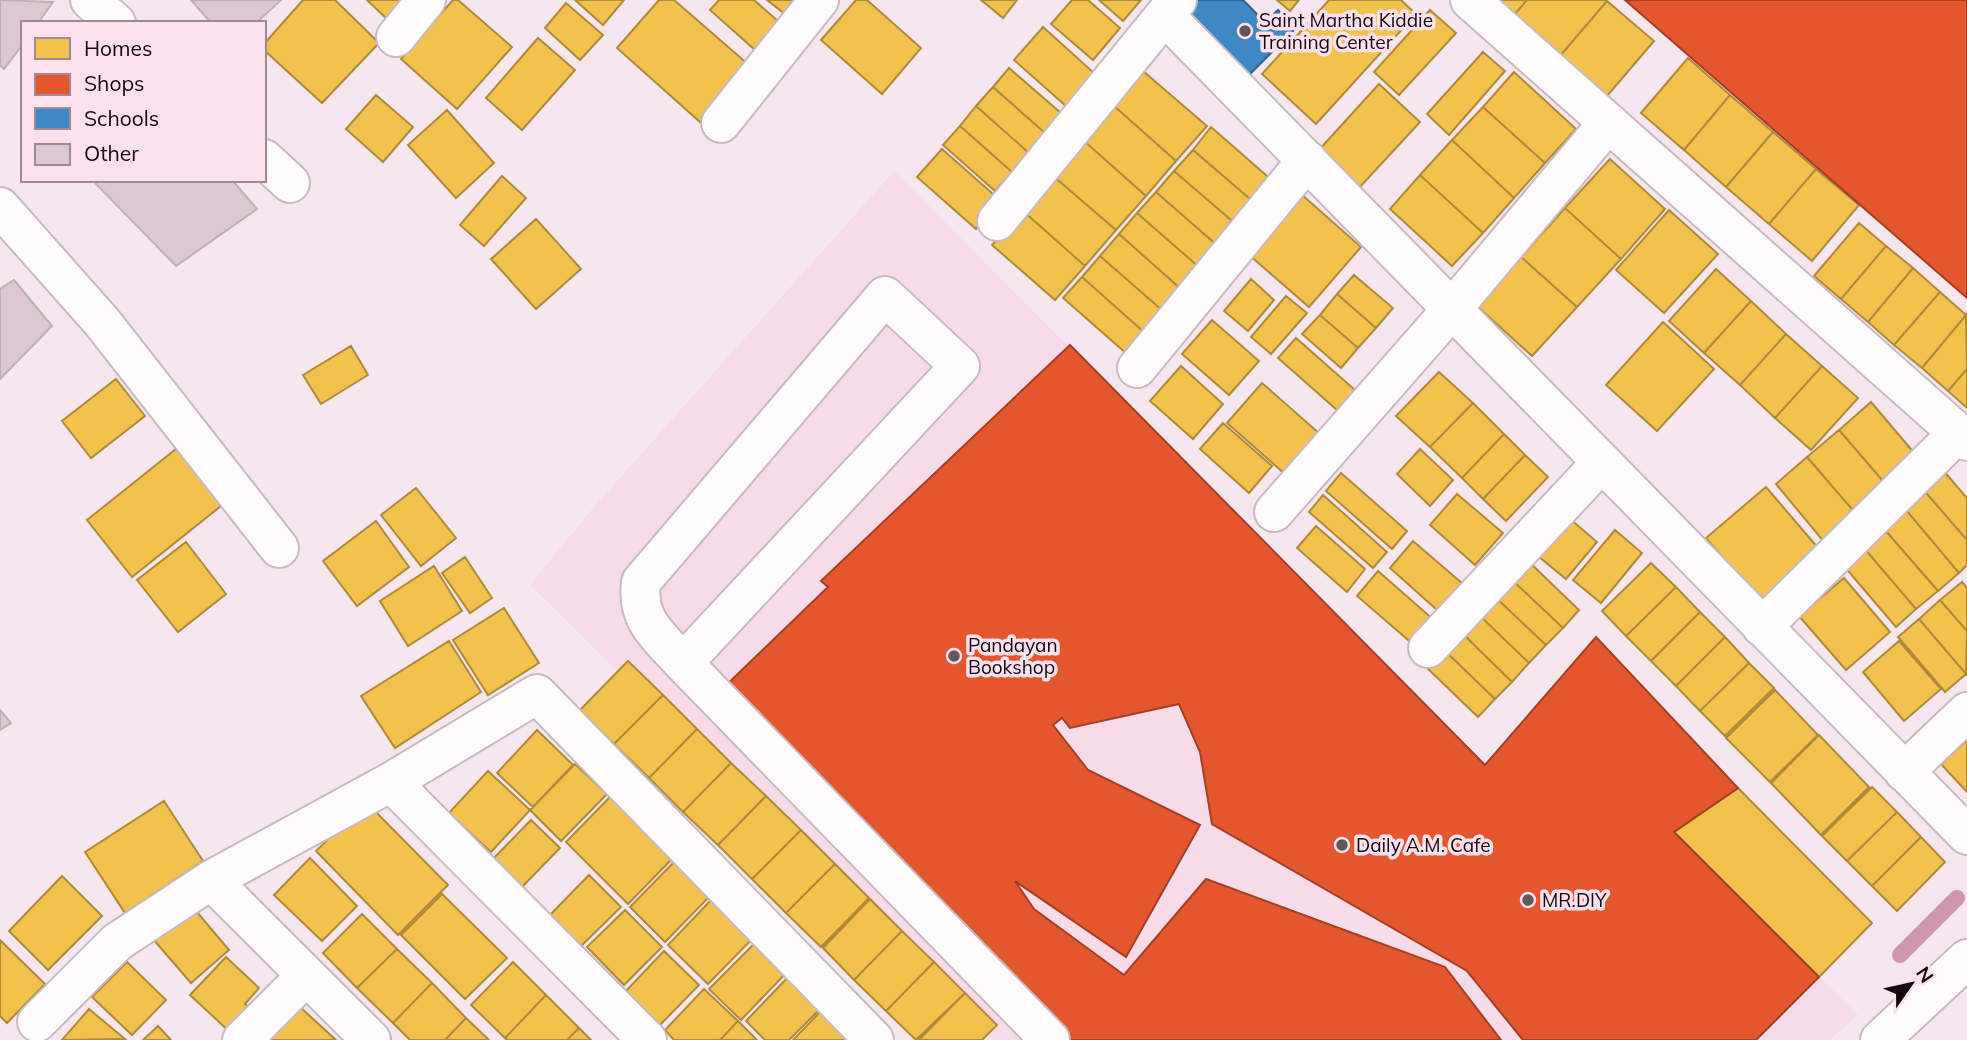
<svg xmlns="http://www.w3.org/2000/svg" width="1967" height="1040" font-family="Mulish,sans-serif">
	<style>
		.built { fill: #f8dbe8 }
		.homes { fill: #f2c14e; stroke: #af8a3a; stroke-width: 2 }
		.shops { fill: #e4572e; stroke: #a53f24; stroke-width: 2 }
		.schools { fill: #3f88c5; stroke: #32628e; stroke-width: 2 }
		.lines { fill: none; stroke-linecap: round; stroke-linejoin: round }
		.stream { stroke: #ce96b1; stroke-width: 16 }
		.building { fill: #ddc8d1; stroke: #bdb1b6; stroke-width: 2 }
		.minor-casing { stroke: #c7bac0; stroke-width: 42 }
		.major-casing { stroke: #c7bac0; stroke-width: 42 }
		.minor { stroke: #fefbfc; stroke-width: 38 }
		.major { stroke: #fefbfc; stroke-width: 38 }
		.poi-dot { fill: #62565c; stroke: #fce1ed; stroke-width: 2.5 }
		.labels { text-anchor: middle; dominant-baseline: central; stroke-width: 7; stroke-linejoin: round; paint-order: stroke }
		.poi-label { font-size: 19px; fill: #13080d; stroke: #fce1ed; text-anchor: start }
	</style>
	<rect width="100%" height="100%" fill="#f6e7ee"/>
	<path class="built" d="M894 171 1485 765 1596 637 1738 788 1674 833 1858 1015 1830 1040H993L530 585 593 508Z"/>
	<path class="homes" d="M303 0H335L379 43 322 103 264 50V44Z
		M367 0H408L391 23Z
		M453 0H458L512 47 457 109 401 59Z
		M575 0H624L603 25Z
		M659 0H674L749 65 700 122 617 48Z
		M719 0H754L779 22 755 50 710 10Z
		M767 0H795L785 14Z
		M856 0H867L921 48 882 94 821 40Z
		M981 0H1017L1003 18Z
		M1072 0H1088L1120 28 1093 60 1051 24Z
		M1099 0H1141L1123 21Z
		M1277 0H1299L1290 11Z
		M1329 0H1401L1416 14 1316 124 1262 74Z
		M1496 0H1527L1514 15Z
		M1527 0H1605L1607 1 1560 56 1514 15Z
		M1607 1 1654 41 1607 96 1560 56Z
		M566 3 603 35 580 60 545 28Z
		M1430 10 1456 33 1399 95 1374 72Z
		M1043 27 1094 73 1066 106 1014 60Z
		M538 38 575 70 522 130 486 98Z
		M1483 52 1505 71 1449 135 1427 114Z
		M1688 58 1730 95 1684 150 1641 113Z
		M1009 68 1062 114 1046 134 993 87Z
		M1143 71 1207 126 1176 161 1113 105Z
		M1514 72 1576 129 1545 163 1483 107Z
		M1379 84 1420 122 1359 188 1318 151Z
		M993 87 1046 134 1029 153 976 106Z
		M376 95 413 127 383 162 346 129Z
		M1730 95 1773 132 1726 187 1684 150Z
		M1113 105 1176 161 1146 196 1083 140Z
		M976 106 1029 153 1012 172 960 126Z
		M1483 107 1545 163 1514 198 1452 140Z
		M447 110 494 163 456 198 408 145Z
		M960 126 1012 172 995 191 943 145Z
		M1211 127 1275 183 1256 204 1193 150Z
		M1773 132 1816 169 1769 224 1726 187Z
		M1083 140 1146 196 1116 230 1052 175Z
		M1452 140 1514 198 1483 233 1420 175Z
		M942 149 1001 201 976 229 917 177Z
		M1193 150 1256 204 1238 226 1174 171Z
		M1610 159 1665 209 1621 259 1565 208Z
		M1816 169 1859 205 1812 261 1769 224Z
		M1174 171 1238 226 1219 247 1156 192Z
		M1052 175 1116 230 1085 266 1022 210Z
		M1420 175 1483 233 1452 266 1390 209Z
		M502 176 526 198 484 246 460 225Z
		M1156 192 1219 247 1200 268 1137 213Z
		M1301 194 1361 247 1309 307 1248 254Z
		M1565 208 1621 259 1577 307 1521 257Z
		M1022 210 1085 266 1055 300 992 245Z
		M1669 210 1718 254 1664 313 1616 270Z
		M1137 213 1200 268 1182 290 1119 234Z
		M536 219 581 269 536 309 491 259Z
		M1859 223 1886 246 1841 299 1814 276Z
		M1119 234 1182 290 1163 311 1100 256Z
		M1886 246 1913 268 1868 322 1841 299Z
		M1100 256 1163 311 1145 333 1082 277Z
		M1521 257 1577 307 1532 356 1477 306Z
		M1913 268 1940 292 1894 345 1868 322Z
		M1716 269 1751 301 1704 353 1669 321Z
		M1354 275 1393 308 1376 328 1337 294Z
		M1082 277 1145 333 1127 354 1063 298Z
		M1251 279 1274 300 1248 331 1224 311Z
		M1940 292 1966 315 1922 368 1894 345Z
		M1337 294 1376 328 1358 348 1320 315Z
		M1286 296 1307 313 1271 354 1251 337Z
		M1751 301 1786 334 1740 385 1704 353Z
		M1320 315 1358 348 1341 368 1302 334Z
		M1966 315 1967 369 1948 391 1922 368Z
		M1212 320 1259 361 1229 395 1182 354Z
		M1663 322 1714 369 1657 431 1606 385Z
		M1786 334 1822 366 1775 418 1740 385Z
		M1296 338 1355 390 1337 410 1278 358Z
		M351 346 368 375 321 404 303 375Z
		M1181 366 1223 404 1193 439 1150 401Z
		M1822 366 1858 398 1811 450 1775 418Z
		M1967 369V408L1948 391Z
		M1439 372 1473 403 1430 447 1396 416Z
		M116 379 145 416 91 458 62 421Z
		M1262 383 1320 434 1285 474 1227 423Z
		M1871 402 1921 461 1889 488 1839 430Z
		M1473 403 1504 434 1462 478 1430 447Z
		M1223 423 1272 466 1249 493 1200 449Z
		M1839 430 1889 488 1857 515 1807 457Z
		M1504 434 1525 455 1483 499 1462 478Z
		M186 441 231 498 132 577 87 520Z
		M1420 449 1453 480 1430 506 1397 474Z
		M1525 455 1548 477 1506 521 1483 499Z
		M1807 457 1857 515 1825 543 1776 484Z
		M1942 469 1967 498V540L1921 487Z
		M1341 473 1407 531 1392 549 1326 491Z
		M1766 487 1824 555 1764 606 1706 538Z
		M1921 487 1967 540V565L1959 573 1901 504Z
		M416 488 456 538 421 566 381 515Z
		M1457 494 1503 533 1475 565 1430 525Z
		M1323 495 1387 552 1373 568 1309 512Z
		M1901 504 1959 573 1938 591 1879 523Z
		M1569 518 1597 542 1566 579 1538 556Z
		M376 521 409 567 357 606 323 561Z
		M1879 523 1938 591 1916 609 1858 541Z
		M1316 526 1365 569 1347 592 1297 548Z
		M1615 530 1642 553 1601 603 1573 580Z
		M1413 541 1470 590 1446 618 1390 568Z
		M1858 541 1916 609 1896 627 1837 558Z
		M186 542 226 594 178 632 137 580Z
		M465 557 492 598 470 613 442 573Z
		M1527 560 1579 610 1563 628 1510 578Z
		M1651 563 1676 587 1626 636 1602 611Z
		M434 566 462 611 408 646 380 601Z
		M1378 571 1435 621 1414 645 1357 596Z
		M1510 578 1563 628 1546 645 1494 596Z
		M1844 578 1890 632 1846 670 1799 616Z
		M1962 582 1967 588V631L1940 600Z
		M1676 587 1700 612 1651 661 1626 636Z
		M1494 596 1546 645 1529 663 1477 613Z
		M1940 600 1967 631 1966 674 1919 619Z
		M504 608 539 663 488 695 453 640Z
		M1700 612 1725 637 1676 686 1651 661Z
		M1477 613 1529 663 1512 682 1460 631Z
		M1919 619 1966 674 1945 692 1898 637Z
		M1460 631 1512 682 1495 699 1443 649Z
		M1725 637 1749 663 1700 711 1676 686Z
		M449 641 481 692 395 748 361 696Z
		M1899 641 1941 689 1904 721 1863 672Z
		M1443 649 1495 699 1478 717 1426 667Z
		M628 661 663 695 614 744 580 710Z
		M1749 663 1774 688 1725 736 1700 711Z
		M1775 690 1818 735 1770 782 1726 738Z
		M663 695 697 729 649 778 614 744Z
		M697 729 731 763 683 812 649 778Z
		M537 730 573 765 533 807 497 773Z
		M1819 735 1869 787 1821 835 1771 783Z
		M1967 740V792L1941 764Z
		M731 763 766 796 718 845 683 812Z
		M575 764 607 794 561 841 530 810Z
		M488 771 530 810 491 852 449 813Z
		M1872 787 1897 812 1847 861 1822 836Z
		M1738 788 1872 923 1819 977 1674 832Z
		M766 796 801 830 752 879 718 845Z
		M610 797 672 859 628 904 566 842Z
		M164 801 203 861 125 913 85 852Z
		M366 802 448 885 398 935 316 851Z
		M1897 812 1921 837 1872 886 1847 861Z
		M531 820 560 848 522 887 493 859Z
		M801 830 835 864 786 913 752 879Z
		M1921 837 1945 862 1897 911 1872 886Z
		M310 858 357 906 322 941 274 895Z
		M675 861 710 896 665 942 630 907Z
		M835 864 869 898 821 947 786 913Z
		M589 875 621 907 581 946 550 915Z
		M62 876 102 916 48 970 9 931Z
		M442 894 507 958 465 999 401 935Z
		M713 898 753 938 708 984 668 945Z
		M870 899 902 931 854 980 823 948Z
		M191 905 229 950 191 983 153 939Z
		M625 910 662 947 624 985 587 947Z
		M362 914 397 949 357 988 323 953Z
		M902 931 934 962 886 1011 854 980Z
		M0 940 45 984 7 1023 0 1016Z
		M757 941 788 971 741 1020 709 989Z
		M397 949 432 983 393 1023 357 988Z
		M664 951 699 985 659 1026 625 992Z
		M226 957 259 988 245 1004 254 1012 233 1035 190 995Z
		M127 962 166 1000 132 1035 92 997Z
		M513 962 546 995 505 1038 471 1005Z
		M934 962 965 993 916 1040 886 1011Z
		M791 974 823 1006 789 1040H765L746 1021Z
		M432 983 466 1018 445 1040H410L393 1023Z
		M704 989 738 1021 720 1040H674L665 1030Z
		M965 993 997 1025 982 1040H919Z
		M546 995 579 1028 567 1040H507L505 1038Z
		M299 1006 336 1040H268Z
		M825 1007 851 1033 844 1040H793Z
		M89 1009 125 1039 62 1040Z
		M466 1018 489 1040H445Z
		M738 1021 757 1040H720Z
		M158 1026 171 1040H143Z
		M579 1028 591 1040H567Z"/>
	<path class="shops" d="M1625 0H1967V298Z
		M1070 345 1485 765 1596 637 1738 788 1674 832 1819 977 1756 1040H1523L1467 971 1212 824 1200 752 1179 704 1070 728 1062 718 1053 725 1088 770 1200 825 1126 957 1015 881 1034 909 1124 975 1206 879 1445 967 1501 1040H1069L718 693 828 587 821 581Z"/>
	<path class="schools" d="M1188 0H1243L1265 22 1278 10 1296 28 1248 76 1181 7Z"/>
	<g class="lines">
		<path class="stream" d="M1900 955 1957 898"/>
	</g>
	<path class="building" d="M0 0 53 2 38 23H23V44L4 69 0 65Z
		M191 0H281L256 23H211Z
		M97 180H232L257 209 176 266 95 183Z
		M14 280 52 326 0 379V289Z
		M0 710 11 723 0 730Z"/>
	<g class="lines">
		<g class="minor-casing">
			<path id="minor" d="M90 0 116 23
				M1470 0 1967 441
				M1165 16 1967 835
				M396 37 426 0
				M721 123 819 0
				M264 159 290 183
				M0 207 102 322 279 548
				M997 221 1177 0
				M1137 368 1307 160
				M1274 512 1452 309 1608 123
				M1762 627 1958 433
				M1428 648 1602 462
				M683 663 960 366 885 296 641 582C636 621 659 636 683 663L1050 1040
				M1904 772 1967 712
				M391 782 647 1040
				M211 880 371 1040
				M37 1022 117 942 211 880 391 782 537 694 874 1040
				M242 1040 306 976"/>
		</g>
		<g class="major-casing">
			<path id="major" d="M1880 1040 1967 959"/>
		</g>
		<use href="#minor" class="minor"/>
		<use href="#major" class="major"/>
	</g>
	<g class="poi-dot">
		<circle cx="1245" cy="31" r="7"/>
		<circle cx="954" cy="656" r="7"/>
		<circle cx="1342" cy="845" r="7"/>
		<circle cx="1528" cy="900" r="7"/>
	</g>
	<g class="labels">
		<g class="poi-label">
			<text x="1259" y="20">Saint Martha Kiddie<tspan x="1259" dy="22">Training Center</tspan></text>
			<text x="968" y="645">Pandayan<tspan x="968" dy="22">Bookshop</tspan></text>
			<text x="1356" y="845">Daily A.M. Cafe</text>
			<text x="1542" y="900">MR.DIY</text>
		</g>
	</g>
	<rect x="21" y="21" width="245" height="161" fill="#fce1ed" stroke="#9f8a93" stroke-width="2"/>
	<rect x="35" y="38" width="35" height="21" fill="#f2c14e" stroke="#9f8a93" stroke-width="2"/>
	<text x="84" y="56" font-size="21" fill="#13080d">Homes</text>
	<rect x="35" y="74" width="35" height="21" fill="#e4572e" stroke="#9f8a93" stroke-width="2"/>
	<text x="84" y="91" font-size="21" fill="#13080d">Shops</text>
	<rect x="35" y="108" width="35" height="21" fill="#3f88c5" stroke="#9f8a93" stroke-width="2"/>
	<text x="84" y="126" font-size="21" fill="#13080d">Schools</text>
	<rect x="35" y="144" width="35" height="21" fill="#ddc8d1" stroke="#9f8a93" stroke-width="2"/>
	<text x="84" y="161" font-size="21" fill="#13080d">Other</text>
	<g transform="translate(1911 984) rotate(56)" stroke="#fce1ed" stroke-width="5" paint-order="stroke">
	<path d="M0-5L12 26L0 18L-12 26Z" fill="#13080d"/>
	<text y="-10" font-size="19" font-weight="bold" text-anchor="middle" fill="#13080d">N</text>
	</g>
</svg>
